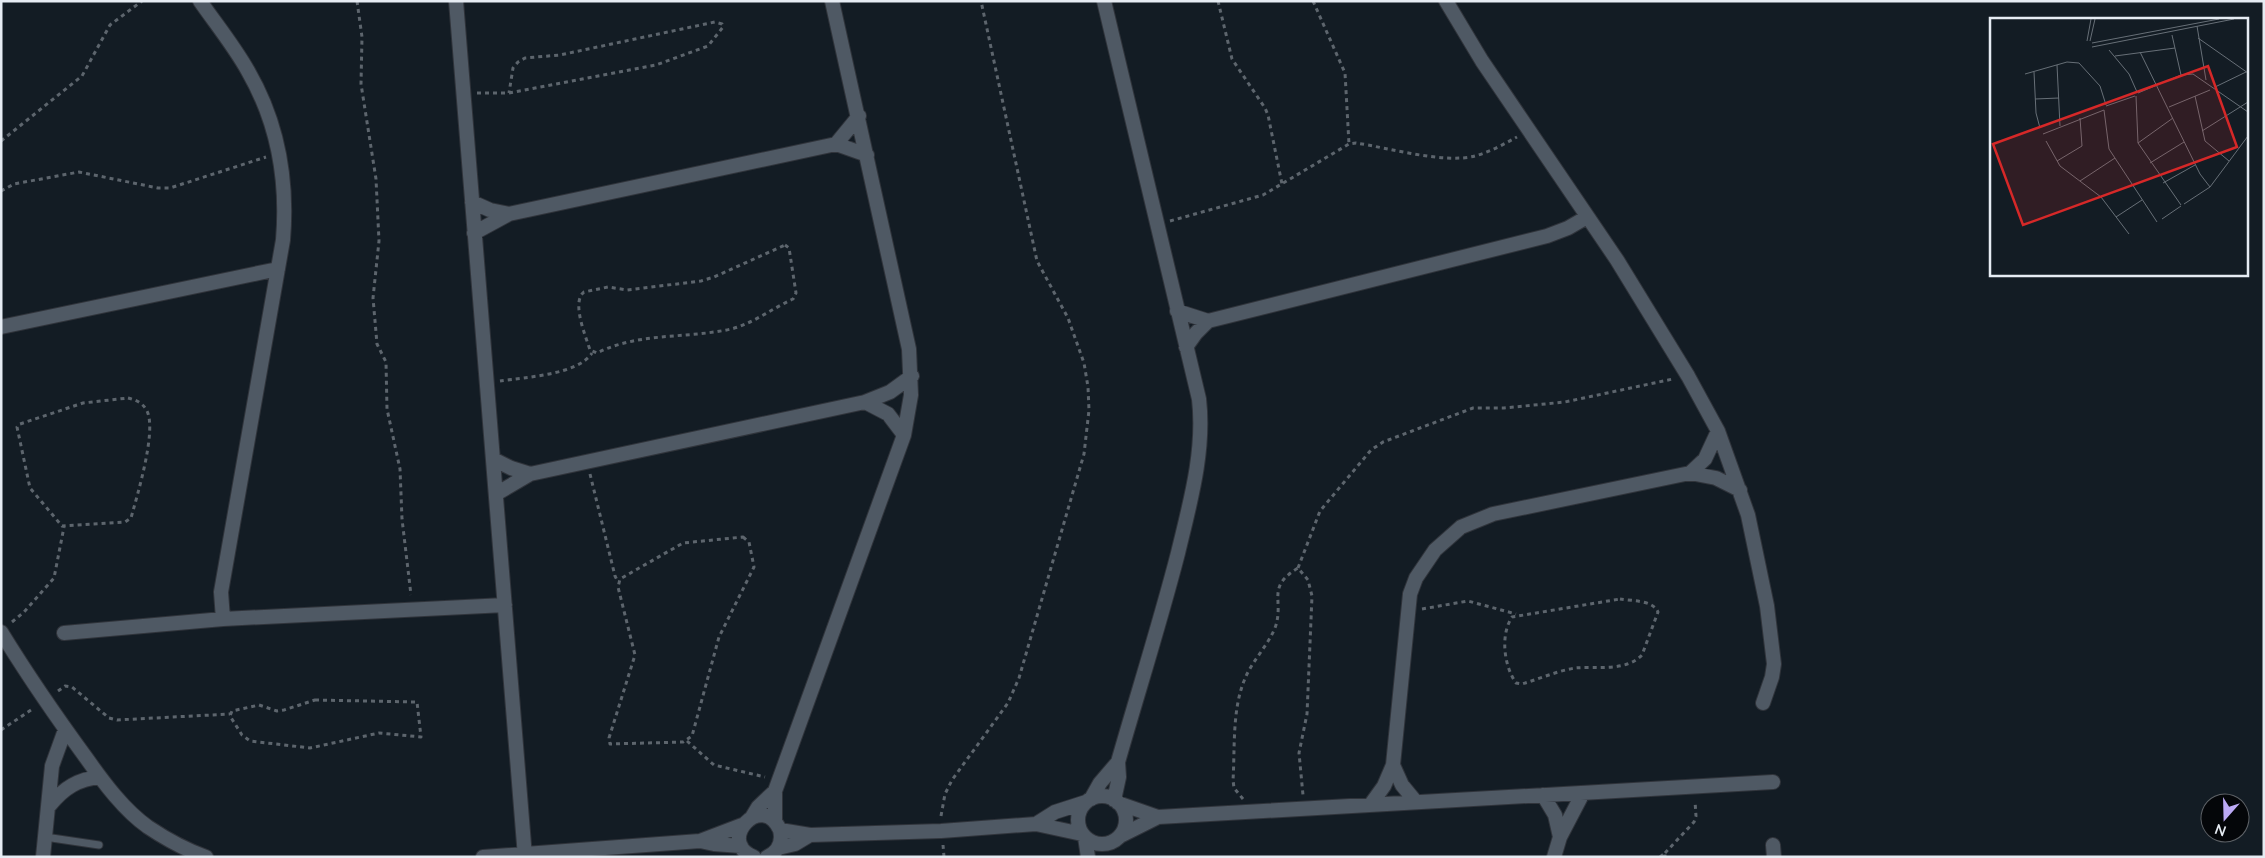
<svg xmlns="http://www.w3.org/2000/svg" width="2265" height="858" font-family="Lato,sans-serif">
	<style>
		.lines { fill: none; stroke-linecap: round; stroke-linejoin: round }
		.lane-casing { stroke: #30343b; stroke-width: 9 }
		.street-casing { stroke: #30343b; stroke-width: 16 }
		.path { stroke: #5d656d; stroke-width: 3; stroke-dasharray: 4 4; stroke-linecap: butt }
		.lane { stroke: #4f5964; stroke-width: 7 }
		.street { stroke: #4f5964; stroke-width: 14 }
		.inset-road { fill: none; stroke: #676f77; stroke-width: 1 }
		.view { fill: #d62828; fill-opacity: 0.15; stroke: #d62828; stroke-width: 2.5 }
		.inset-edge { fill: none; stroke: #e6ecf3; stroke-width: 2.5 }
	</style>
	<rect width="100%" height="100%" fill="#131c24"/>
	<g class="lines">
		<g class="lane-casing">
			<path id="lane" d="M45 837 99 845"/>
		</g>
		<g class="street-casing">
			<path id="street" d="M200 1C216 24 234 46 248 71 278 123 288 180 283 240L221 592 223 619
				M456 1 525 857
				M1104 1 1199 399C1205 451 1190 503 1178 553 1160 623 1138 692 1118 762L1119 777 1114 800
				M1446 1 1482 61 1617 260 1688 376 1718 431 1748 515 1767 606 1774 664 1772 677 1763 703
				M836 144 867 155
				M472 202 490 210 509 214 836 144 859 116
				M474 233 509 214
				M1177 311 1208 321 1547 236 1568 228 1587 217
				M1 327 278 269
				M1186 347 1196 333 1208 321
				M865 402 888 414 904 435
				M493 459 511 468 530 474
				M1690 473 1705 459 1718 431
				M496 494 530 474 865 402 890 392 912 376
				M1 632C28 676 57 718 87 759 104 783 124 810 148 827 166 839 186 850 206 857
				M64 633 223 619 505 605
				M1393 765 1402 785 1416 802
				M1543 795 1555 815 1560 837
				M1078 820a24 24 0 1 1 48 0a24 24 0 1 1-48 0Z
				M1091 799 1100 783 1118 762
				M1118 803 1158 817 1773 782
				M1371 804 1384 786 1393 765 1410 594 1416 578 1435 550 1461 527 1493 514 1690 473 1716 478 1740 490
				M50 805C64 788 78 779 100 777
				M752 817 758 807 775 791
				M775 821V791L904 435 911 395 909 349 832 1
				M1036 824 1055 812 1086 802
				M780 830 810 835 941 831 1036 824 1082 834
				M1120 836 1158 817
				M1085 837 1088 857
				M700 841 742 825
				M1773 845 1774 857
				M778 848 795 844 810 835
				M43 857 52 766 65 730
				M483 857 700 841 714 844 741 846
				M754 857C715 842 762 790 780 830 783 842 778 852 767 857
				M1554 857 1560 837 1583 793"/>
		</g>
		<path class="path" d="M357 1 362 37 361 84 376 179 379 241 373 298 377 344 386 362 387 409 400 469 402 519 411 595
			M1218 1 1232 59 1265 108 1268 115 1282 184
			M1313 1 1345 73 1349 144
			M477 93H509L656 65 708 46 723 27 722 24 715 22 560 55 525 58 518 62 513 68 509 93
			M1 141 82 76 110 25 142 1
			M1 191 14 184 79 172 158 188H170L266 157
			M1170 221 1263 195 1349 144 1356 143C1389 148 1444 164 1475 156 1490 152 1504 144 1517 137
			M785 245 789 248 796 293 793 299C773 308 752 324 731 329 686 339 639 332 597 353L590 350C586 337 571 302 584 292L608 287 627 290 701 281 714 277Z
			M500 381C525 377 578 375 592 353
			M128 398C136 400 143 403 147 411 157 431 137 496 131 518L125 522 62 526 30 488 17 427 20 424 83 403Z
			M590 474 615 576 618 582
			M743 537 749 542 754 567 719 637 692 736 683 742 610 744 609 738 635 655 618 587 620 579 683 543Z
			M1298 568 1320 511 1371 450 1383 442 1473 408H1504L1565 402 1673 379
			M1620 599C1632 601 1653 600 1658 612L1642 655C1626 672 1596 666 1575 668 1557 671 1539 679 1522 684L1516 683C1504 666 1500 635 1512 617Z
			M1422 609 1468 601 1516 614
			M12 622 24 612 54 578 64 527
			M58 691 65 686 72 687 109 718 117 720 230 714
			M315 700 417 702 421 737 379 733 310 748 250 741 242 735 230 716 232 711 259 705 277 711 284 710Z
			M1 730 34 708
			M687 741 714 765 765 777
			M1243 799 1234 788 1233 780C1235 749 1232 711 1244 681 1251 662 1267 647 1275 628 1285 600 1265 588 1298 568L1308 580 1312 596 1307 714 1299 753 1303 795
			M941 816 945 794 952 780 1008 703 1019 678 1084 454 1089 410 1088 387 1084 363 1068 318 1037 261 981 1
			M943 845 944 857
			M1665 853 1694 822 1696 816 1695 801
			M1660 857 1665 853V857"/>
		<use href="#lane" class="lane"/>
		<use href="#street" class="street"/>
	</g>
	<g transform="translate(1990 18)">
		<rect width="258" height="258" fill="#131c24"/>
		<path class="inset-road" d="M207 8 216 62M182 17 191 57M208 20 258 55M97 23 101 1M100 23 105 1M102 25 229 1M102 29 244 1M119 32 139 56 147 74M150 34 210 156 220 169M125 38 185 30M67 47 70 108M44 54 46 95 50 110M35 56 77 44 89 45 110 68 116 87M225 69 256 54M148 75 191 57 203 56 258 94M146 78 148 125 191 187M205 78 215 123 239 143M45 81 69 80M116 88 145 78M179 89 220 72M114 92 119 131 167 204M212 113 258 84M53 116 114 92M56 123 70 148 111 179 139 216M148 125 183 100M67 143 92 128 90 100M160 145 194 124M90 163 125 140M173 165 205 147M194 186 220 169 258 118M126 199 152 182M172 201 191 188"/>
		<path class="view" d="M218 48 247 129 33 207 3 126Z"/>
		<rect width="258" height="258" class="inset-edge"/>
	</g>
	<rect width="2265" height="858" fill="none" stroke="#e6ecf3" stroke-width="5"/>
	<g transform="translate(2225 818) rotate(200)"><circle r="24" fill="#040609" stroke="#5e6267"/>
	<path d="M0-4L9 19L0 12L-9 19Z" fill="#bcaaf6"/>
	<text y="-8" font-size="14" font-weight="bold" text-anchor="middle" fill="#e6ecf3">N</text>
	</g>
</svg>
